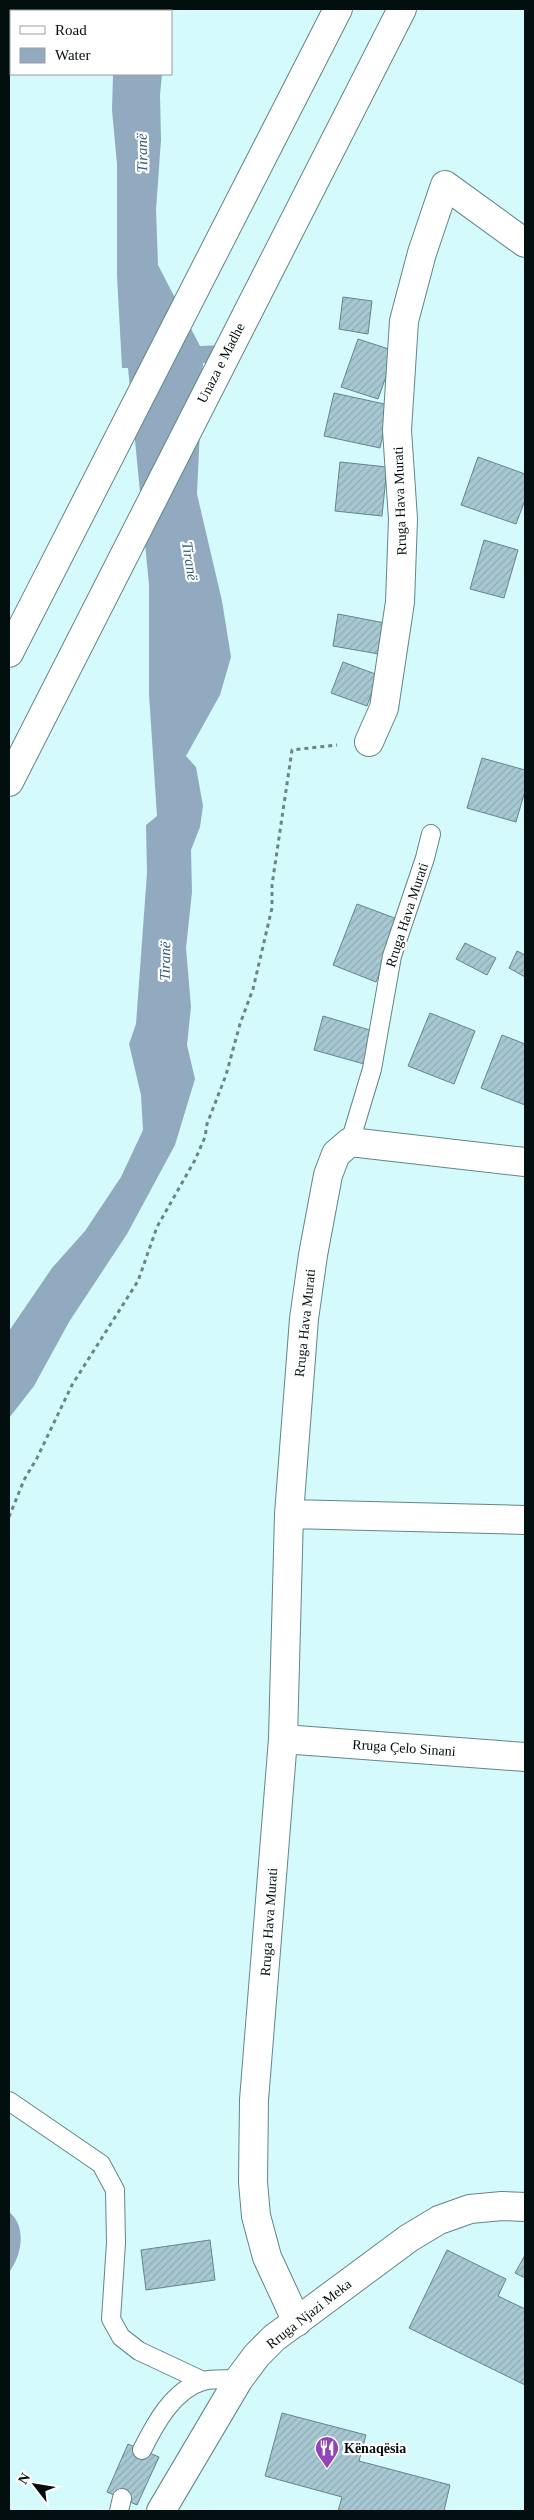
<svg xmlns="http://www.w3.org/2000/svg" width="534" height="2520" font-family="'Times New Roman',serif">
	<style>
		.water { fill: #92aabf }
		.building { fill: url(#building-hatch); stroke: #65848e }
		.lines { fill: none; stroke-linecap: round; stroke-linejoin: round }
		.lane-casing { stroke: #638586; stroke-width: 20 }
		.street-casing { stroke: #638586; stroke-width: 30 }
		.secondary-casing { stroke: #638586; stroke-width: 30 }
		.highway-casing { stroke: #638586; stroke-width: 30 }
		.path { stroke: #6c8485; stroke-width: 3; stroke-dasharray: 4 4; stroke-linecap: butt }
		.lane { stroke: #fff; stroke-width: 18 }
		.street { stroke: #fff; stroke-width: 28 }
		.secondary { stroke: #fff; stroke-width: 28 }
		.highway { stroke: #fff; stroke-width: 28 }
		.labels { text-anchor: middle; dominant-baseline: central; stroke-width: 4.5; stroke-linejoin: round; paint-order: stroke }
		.street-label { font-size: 14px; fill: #030e0f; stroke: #fff }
		.poi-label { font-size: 14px; font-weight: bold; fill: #030e0f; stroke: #fff; text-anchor: start }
		.water-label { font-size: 15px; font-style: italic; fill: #335c7c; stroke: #fff }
	</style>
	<defs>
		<pattern id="building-hatch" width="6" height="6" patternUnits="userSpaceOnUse" patternTransform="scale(1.25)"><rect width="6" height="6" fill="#a7c8d3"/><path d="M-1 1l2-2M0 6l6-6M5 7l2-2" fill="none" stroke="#8eabb4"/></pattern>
	</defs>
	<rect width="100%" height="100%" fill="#d5fafb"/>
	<path class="water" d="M113 74H162L160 95 161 140 156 210 158 265 200 346 224 345V362L203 363 197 494 222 601 231 657 220 695 186 756 196 767 203 806 200 827 191 850 192 892 186 948 191 1007 187 1045 195 1079 175 1145 127 1234 69 1322 34 1386 9 1418V1331L52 1268 85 1231 121 1177 143 1130 141 1095 129 1044 136 1024 147 873 146 825 157 816 149 694V585L128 368H122L117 276V164L112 110Z
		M9 2212C27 2226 22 2256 9 2272Z"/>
	<path class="building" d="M343 297 372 301 368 334 339 329Z
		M358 339 395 351 378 399 341 387Z
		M334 393 389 405 380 448 324 436Z
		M478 457 525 474V500L516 524 461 505Z
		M340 462 387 467 382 516 335 511Z
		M484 540 518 550 504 598 470 589Z
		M338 614 385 623 379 654 333 646Z
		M343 662 378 675 367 706 331 693Z
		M482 758 525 770V791L516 822 467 808Z
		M357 904 400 920 376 982 333 965Z
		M465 943 496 958 487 975 456 959Z
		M517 951 525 955V977L509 968Z
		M430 1013 475 1031 454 1084 408 1066Z
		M323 1016 373 1031 364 1064 314 1050Z
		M502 1035 525 1044V1105L481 1088Z
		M210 2240 215 2280 146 2290 141 2250Z
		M447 2250 506 2279 498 2296 525 2309V2385L409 2328Z
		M525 2255V2278L515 2273Z
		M282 2413 366 2435 359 2461 450 2485 444 2511H338L342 2497 265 2476Z
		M128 2444 159 2457 137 2505 107 2492Z"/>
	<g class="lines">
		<g class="lane-casing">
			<path id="lane" d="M350 1142 372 1069 392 956 425 858 431 834
				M9 2101 101 2164 115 2190 116 2243 111 2319 121 2337 139 2351 203 2381
				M142 2450C155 2424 173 2390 203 2381 214 2378 228 2380 239 2379
				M119 2511 122 2498"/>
		</g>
		<g class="street-casing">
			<path id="street" d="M369 742 384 708 400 602 403 519 397 430 404 321 422 253 445 185 525 243
				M289 1514 525 1520
				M283 1739 525 1757
				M297 2322 267 2257 256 2216 253 2182 254 2100 283 1739 289 1514 304 1319 313 1255 328 1175 336 1154 350 1142 525 1162"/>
		</g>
		<g class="secondary-casing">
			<path id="secondary" d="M161 2511 239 2379 257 2355 274 2338 409 2238 439 2220 470 2209 502 2206 525 2207"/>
		</g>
		<g class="highway-casing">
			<path id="highway" d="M9 653 338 9
				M9 782 402 9"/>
		</g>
		<path class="path" d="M9 1517 24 1480 37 1458 72 1385 138 1281 157 1227 195 1160 205 1137 207 1124 226 1075 240 1024 253 989 272 908V885L292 750 337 745"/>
		<use href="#lane" class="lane"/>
		<use href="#street" class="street"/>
		<use href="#secondary" class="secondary"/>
		<use href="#highway" class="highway"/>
	</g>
	<defs>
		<g id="restaurant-pin" transform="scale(1.25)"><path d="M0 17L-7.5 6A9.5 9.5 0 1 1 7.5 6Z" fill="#9145b6" stroke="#fff"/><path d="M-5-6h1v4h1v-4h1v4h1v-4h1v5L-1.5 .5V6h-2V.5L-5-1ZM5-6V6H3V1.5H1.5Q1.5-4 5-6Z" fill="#fff"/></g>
	</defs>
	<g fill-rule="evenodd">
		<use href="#restaurant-pin" x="327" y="2448"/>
	</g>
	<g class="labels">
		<g class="street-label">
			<text transform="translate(221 363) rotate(-63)">Unaza e Madhe</text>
			<text transform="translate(400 501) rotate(-92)">Rruga Hava Murati</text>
			<text transform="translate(407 915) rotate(-72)">Rruga Hava Murati</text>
			<text transform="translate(305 1323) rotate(-84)">Rruga Hava Murati</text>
			<text transform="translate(404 1748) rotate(4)">Rruga Çelo Sinani</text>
			<text transform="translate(269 1922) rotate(-86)">Rruga Hava Murati</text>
			<text transform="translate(309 2314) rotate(-38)">Rruga Njazi Meka</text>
		</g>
		<g class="poi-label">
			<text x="344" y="2448">Kënaqësia</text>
		</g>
		<g class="water-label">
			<text transform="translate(142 153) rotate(-91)">Tiranë</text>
			<text transform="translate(190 561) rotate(81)">Tiranë</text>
			<text transform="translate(165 961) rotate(-89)">Tiranë</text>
		</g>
	</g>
	<rect width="534" height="2520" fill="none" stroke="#030e0f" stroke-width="20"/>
	<rect x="10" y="10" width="162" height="65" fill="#ffffff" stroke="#9a9f9f"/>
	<rect x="20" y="26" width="25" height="8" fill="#ffffff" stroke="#9a9f9f"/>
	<text x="55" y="35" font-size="15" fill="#030e0f">Road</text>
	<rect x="20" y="48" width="25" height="15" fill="#92aabf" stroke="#9a9f9f"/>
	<text x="55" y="60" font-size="15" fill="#030e0f">Water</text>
	<g transform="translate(35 2485) rotate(301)" stroke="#ffffff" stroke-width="4" paint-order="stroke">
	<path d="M0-4L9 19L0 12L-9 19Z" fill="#030e0f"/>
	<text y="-8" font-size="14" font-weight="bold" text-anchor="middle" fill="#030e0f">N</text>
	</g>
</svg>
